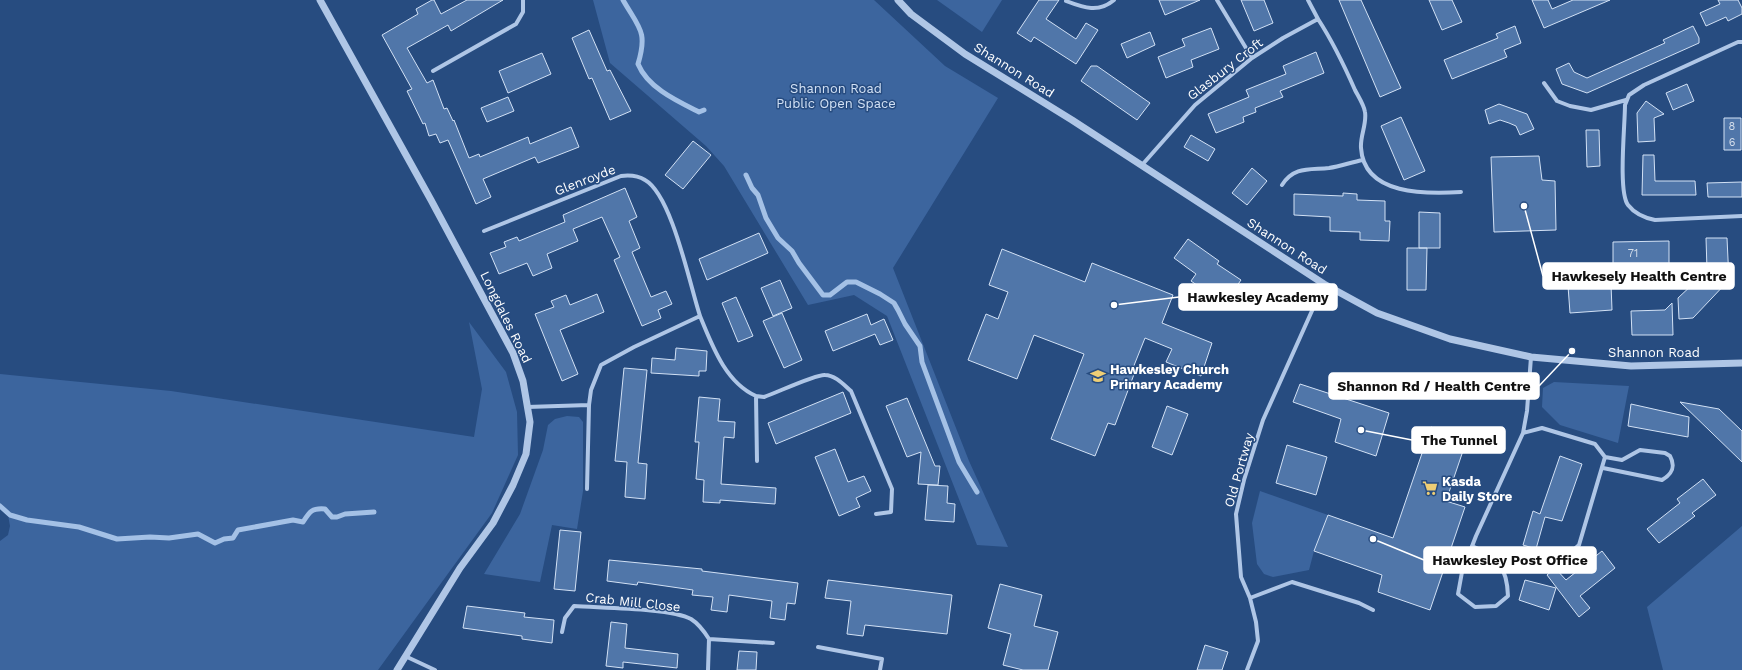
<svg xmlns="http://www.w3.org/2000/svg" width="1742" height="670" font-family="'Work Sans',sans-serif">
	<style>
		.green { fill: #3c659e }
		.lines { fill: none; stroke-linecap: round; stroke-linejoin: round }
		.stream { stroke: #a4c1e6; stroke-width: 5 }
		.building { fill: #5076a9; stroke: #d2e1f5 }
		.minor { stroke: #afc6e6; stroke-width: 4 }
		.tertiary { stroke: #afc6e6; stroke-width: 7 }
		.labels { text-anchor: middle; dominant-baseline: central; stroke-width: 3; stroke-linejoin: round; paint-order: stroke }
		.number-label { font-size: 11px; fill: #d3ddea }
		.street-label { font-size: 13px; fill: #fff; stroke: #274c80 }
		.park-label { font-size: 13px; fill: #d2e1f5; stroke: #274c80 }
		.poi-label { font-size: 13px; font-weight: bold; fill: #fff; stroke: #274c80; text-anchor: start }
		.leader { fill: none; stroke: #fff; stroke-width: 1.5 }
		.callout-dot { fill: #fff; stroke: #274c80; stroke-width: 1.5 }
		.callout { fill: #fff; stroke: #fff; stroke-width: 1.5 }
		.callout-label { font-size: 14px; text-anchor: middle; font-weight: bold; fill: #111 }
	</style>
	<rect width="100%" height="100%" fill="#274c80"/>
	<path class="green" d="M593 0H874L945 66 998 98 893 268 969 461 1008 547 977 545 887 316 854 295 808 305 724 166 706 146 610 63Z
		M937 0H1002L982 32Z
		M469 322 506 372 517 412 518 455 492 513 378 670H0V541L8 535 10 526 8 515 0 508V374L171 391 474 437 482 389Z
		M1554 382 1629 386 1618 443 1560 425 1542 407 1543 388Z
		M567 416 579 417 583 422V491L577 529 552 525 540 582 484 574 520 514 543 450 548 425 555 419Z
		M1260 491 1328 515 1314 551 1309 570 1273 577 1264 574 1257 564 1252 523Z
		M1742 526V670H1663L1647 607Z"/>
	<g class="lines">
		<path class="stream" d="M623 0C639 28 648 31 638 64 648 88 677 101 699 112L704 110
			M746 175 752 188 758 195 766 218 778 238 792 251 799 263 823 295H830L847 282H856L880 294 894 303 898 310 905 324 920 346 922 362 959 462 977 492
			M0 506 10 515 27 520 79 527 117 539 150 537 169 538 198 534 215 543 224 539 233 538 238 530 293 520 303 522C310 511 312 508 325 509L332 517H337L345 514 374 512"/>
	</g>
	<path class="building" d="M432 0H434L441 14 467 0H503L451 31 448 25 407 48 427 83 433 80 444 109 447 108 453 121 454 120 469 158 479 154 480 157 528 137 530 144 571 127 579 147 538 163 535 157 483 179 491 197 476 204 448 140 440 143 436 134 429 136 425 123 423 124 407 91 412 89 382 35 418 14 416 9Z
		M1039 0H1059L1046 19 1076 39 1086 23 1098 30 1076 64 1034 37 1031 42 1017 33Z
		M1159 0H1200L1165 15Z
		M1241 0H1264L1273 23 1254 31Z
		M1339 0H1361L1401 88 1380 97Z
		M1429 0H1452L1462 22 1442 30Z
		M1532 0H1548L1552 9 1573 0H1610L1544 28Z
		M1718 0H1738L1742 8V14L1728 21 1726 17 1706 26 1700 13 1720 4Z
		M1515 26 1521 43 1504 50 1507 57 1452 79 1444 60 1498 38 1496 34Z
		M1693 26 1699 38V43L1587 93 1562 84 1556 69 1569 63 1574 72 1587 78 1665 43 1663 40Z
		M1211 28 1219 49 1191 60 1193 67 1166 78 1158 57 1185 46 1182 39Z
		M589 30 607 71 610 70 631 111 610 120 592 78 589 79 572 38Z
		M1150 32 1155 45 1127 58 1121 44Z
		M1316 52 1324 73 1280 91 1283 97 1255 108 1256 112 1243 117 1244 122 1216 133 1208 114 1249 97 1246 90 1286 74 1283 66Z
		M542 53 551 74 508 93 499 71Z
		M1091 66H1097L1150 103 1137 120 1081 81Z
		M1687 84 1694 101 1673 110 1666 93Z
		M508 97 514 111 487 122 481 108Z
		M1646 101 1664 114 1654 118 1655 141 1638 142 1637 113Z
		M1499 104 1527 114 1534 129 1520 135 1516 126 1509 123 1500 120 1489 124 1485 110Z
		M1401 117 1425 171 1404 180 1381 126Z
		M1724 118H1741V150H1724Z
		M1586 130H1599L1600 166 1587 167Z
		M1191 135 1215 149 1208 161 1184 147Z
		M693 141 711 155 683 189 665 175Z
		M1643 155H1654L1655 181H1695L1696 195H1642Z
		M1539 156 1542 180 1555 181 1556 230 1494 232 1491 157Z
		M1252 168 1267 181 1247 205 1232 193Z
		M1742 182V197H1708L1707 183Z
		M625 188 637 217 629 221 640 248 632 252 651 297 666 291 672 304 658 310 661 318 642 326 614 260 620 257 602 217 573 229 578 241 547 254 552 268 533 276 527 263 499 274 490 253 506 247 504 242 517 237 519 241 565 222 563 215Z
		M1343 193 1357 194V200L1385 201V221H1390L1389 241 1360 240V232L1330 231V217L1294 215V194L1343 196Z
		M1419 212 1440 213V248H1419Z
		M759 233 768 253 707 280 699 259Z
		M1706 238H1727L1729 280 1693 318 1679 319 1678 298 1709 269H1707Z
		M1188 239 1219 261 1217 264 1241 280 1229 297 1219 290 1214 297 1191 281 1196 274 1174 258Z
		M1669 241V269H1655V264H1613V242Z
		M1407 248H1427L1426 290H1407Z
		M1002 249 1085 282 1092 263 1173 295 1162 323 1212 343 1201 376 1166 362 1172 349 1145 338 1133 368 1136 369 1115 425 1108 423 1095 456 1051 439 1084 354 1034 335 1017 379 968 360 986 314 998 319 1008 292 989 285Z
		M780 280 792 308 773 316 761 288Z
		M1584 284H1611L1612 310 1570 313 1568 286Z
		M597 294 604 312 560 330 578 374 562 381 535 314 554 307 551 301 566 295 570 305Z
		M736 297 753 336 738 342 722 303Z
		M1672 303 1673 335H1632L1631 311 1665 310Z
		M782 313 802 360 784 368 763 321Z
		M867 314 871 325 884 319 893 340 880 345 875 334 833 351 825 331Z
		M676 348 707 351 706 371H699V376L651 373 652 358 675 360Z
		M624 368 647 370 638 463 647 464 645 499 625 497 627 462 615 461Z
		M1300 384 1389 413 1376 456 1335 442 1341 419 1293 402Z
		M843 392 851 413 776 444 768 423Z
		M699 397 720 399 718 421 735 422 734 438 724 437 721 484 776 488 775 504 720 500V503L703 502 704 480 696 479 699 442H695Z
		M907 398 935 466H940L938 485 918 484 921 452 907 457 886 406Z
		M1680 402 1719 409 1742 431V462Z
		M1631 404 1689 417 1688 437 1628 426Z
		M1167 406 1188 414 1172 455 1152 447Z
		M1431 427 1467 439 1446 501 1465 507 1430 610 1378 592 1382 575 1314 551 1328 515 1393 538Z
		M1287 445 1327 457 1316 495 1276 483Z
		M835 449 848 482 864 476 871 491 856 498 860 507 839 516 815 457Z
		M1560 456 1582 464 1562 521 1545 517 1536 549 1523 545 1533 511 1540 514Z
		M1703 479 1716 495 1692 513 1695 516 1659 543 1647 529 1680 503 1677 499Z
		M928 485 948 486 947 503 955 504 954 522 925 520Z
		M560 530 581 532 575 591 554 589Z
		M1602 551 1615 568 1580 596 1590 608 1579 617 1547 575 1555 568 1566 580Z
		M609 560 702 569V571L798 583 795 604 787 603 785 620 770 618 772 601 729 595 727 612 711 610 713 597 692 595 693 590 638 582 637 585 607 581Z
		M828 580 952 595 947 634 865 625 863 636 847 634 851 601 825 598Z
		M1525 580 1556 588 1549 610 1519 600Z
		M1000 584 1042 595 1034 626 1058 632 1048 670H1023L1003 665 1011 634 988 628Z
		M467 606 525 613 524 617 554 620 552 643 522 639V636L463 628Z
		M611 622 627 624 625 648 678 654 677 668 623 662V668L606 666Z
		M1205 645 1228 652 1222 670H1197Z
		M739 651 757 652 756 670H737Z"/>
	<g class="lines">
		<path class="minor" d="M1217 0 1252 58
			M1066 1C1084 8 1099 13 1114 0
			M1318 19C1333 42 1344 65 1355 90 1358 96 1364 105 1365 112 1367 124 1360 136 1361 148 1364 196 1427 194 1461 192
			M1742 42H1738L1644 85 1629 95 1625 105C1625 125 1618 192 1628 205 1635 214 1645 218 1655 220L1742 216
			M433 71 516 24 523 12V0
			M1544 83 1557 101 1570 106 1591 110 1626 100
			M1142 165 1195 105 1252 58 1283 38 1318 19 1308 0
			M1282 185C1294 166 1310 170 1329 168 1341 166 1352 162 1363 160
			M484 231 621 176C629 175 637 175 645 180 672 195 690 286 700 316
			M756 396 764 397C776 393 816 374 825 375 835 375 844 385 851 391L892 489 891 512 876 514
			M527 407 589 405 591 390 601 365 634 347 700 316C712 345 725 382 756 396L757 461
			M1523 433 1542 428 1595 444 1605 457 1579 545 1569 554 1553 561
			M1603 468 1662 480C1672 474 1676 467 1670 456L1665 453 1640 450 1622 460 1605 457
			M587 489 589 405
			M1472 546C1498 557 1507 567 1508 596L1496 606 1475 607 1458 594 1462 572 1476 536 1523 433 1527 411 1531 357
			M1250 598 1292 582 1359 603 1373 610
			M562 632 565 618 574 606C600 608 671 608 691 619 699 624 704 631 709 639
			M818 647 882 659 880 670
			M405 656 435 670
			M708 670 709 639 773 643
			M1247 670 1258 641 1256 622 1250 598 1241 577 1236 514 1244 480 1263 420 1324 284"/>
		<path class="tertiary" d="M320 0 431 200 513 353 523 381 530 422 526 454 513 485 493 523 460 568 397 670
			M898 0 911 14 965 54 1072 120 1324 284 1377 313 1450 339 1531 357 1631 366 1742 363"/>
	</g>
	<defs>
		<g id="school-bare" transform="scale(1.2)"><path d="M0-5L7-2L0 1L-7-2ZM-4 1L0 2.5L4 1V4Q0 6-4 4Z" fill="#eece75" stroke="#274c80" stroke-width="2.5" paint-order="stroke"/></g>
		<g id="supermarket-bare" transform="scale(1.2)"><path d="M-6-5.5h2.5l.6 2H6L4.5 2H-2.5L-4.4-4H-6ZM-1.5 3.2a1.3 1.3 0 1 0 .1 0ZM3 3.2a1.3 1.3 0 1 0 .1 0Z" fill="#eece75" stroke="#274c80" stroke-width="2.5" paint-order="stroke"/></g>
	</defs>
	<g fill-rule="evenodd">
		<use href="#school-bare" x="1098" y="376"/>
		<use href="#supermarket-bare" x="1430" y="488"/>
	</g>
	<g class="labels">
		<g class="number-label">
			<text x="1732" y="126">8</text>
			<text x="1732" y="142">6</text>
			<text x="1633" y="253">71</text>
		</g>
		<g class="street-label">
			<text transform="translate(1225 69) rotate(-38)">Glasbury Croft</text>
			<text transform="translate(1014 70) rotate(32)">Shannon Road</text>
			<text transform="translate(585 180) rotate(-21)">Glenroyde</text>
			<text transform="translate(1287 246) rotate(33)">Shannon Road</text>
			<text transform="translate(506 317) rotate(64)">Longdales Road</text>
			<text x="1654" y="352">Shannon Road</text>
			<text transform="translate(1239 470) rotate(-74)">Old Portway</text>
			<text transform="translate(633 602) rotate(6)">Crab Mill Close</text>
		</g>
		<g class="park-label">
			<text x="836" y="88">Shannon Road<tspan x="836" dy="15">Public Open Space</tspan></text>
		</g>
		<g class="poi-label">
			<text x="1110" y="369">Hawkesley Church<tspan x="1110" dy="15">Primary Academy</tspan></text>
			<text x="1442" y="481">Kasda<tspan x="1442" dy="15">Daily Store</tspan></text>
		</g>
	</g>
	<path class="leader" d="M1524 206L1543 276M1114 305L1179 297M1572 351L1539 386M1361 430L1412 440M1373 539L1424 560"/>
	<g class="callout-dot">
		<circle cx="1524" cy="206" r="4"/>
		<circle cx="1114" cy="305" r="4"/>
		<circle cx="1572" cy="351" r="4"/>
		<circle cx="1361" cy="430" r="4"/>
		<circle cx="1373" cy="539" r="4"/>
	</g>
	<g class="callout">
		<rect x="1543" y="263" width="191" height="26" rx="4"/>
		<rect x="1179" y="284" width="158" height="26" rx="4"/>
		<rect x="1329" y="373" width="210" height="26" rx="4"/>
		<rect x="1412" y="427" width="93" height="26" rx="4"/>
		<rect x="1424" y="547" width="172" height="26" rx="4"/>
	</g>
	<g class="callout-label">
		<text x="1639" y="281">Hawkesely Health Centre</text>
		<text x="1258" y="302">Hawkesley Academy</text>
		<text x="1434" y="391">Shannon Rd / Health Centre</text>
		<text x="1459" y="445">The Tunnel</text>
		<text x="1510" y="565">Hawkesley Post Office</text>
	</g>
</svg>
